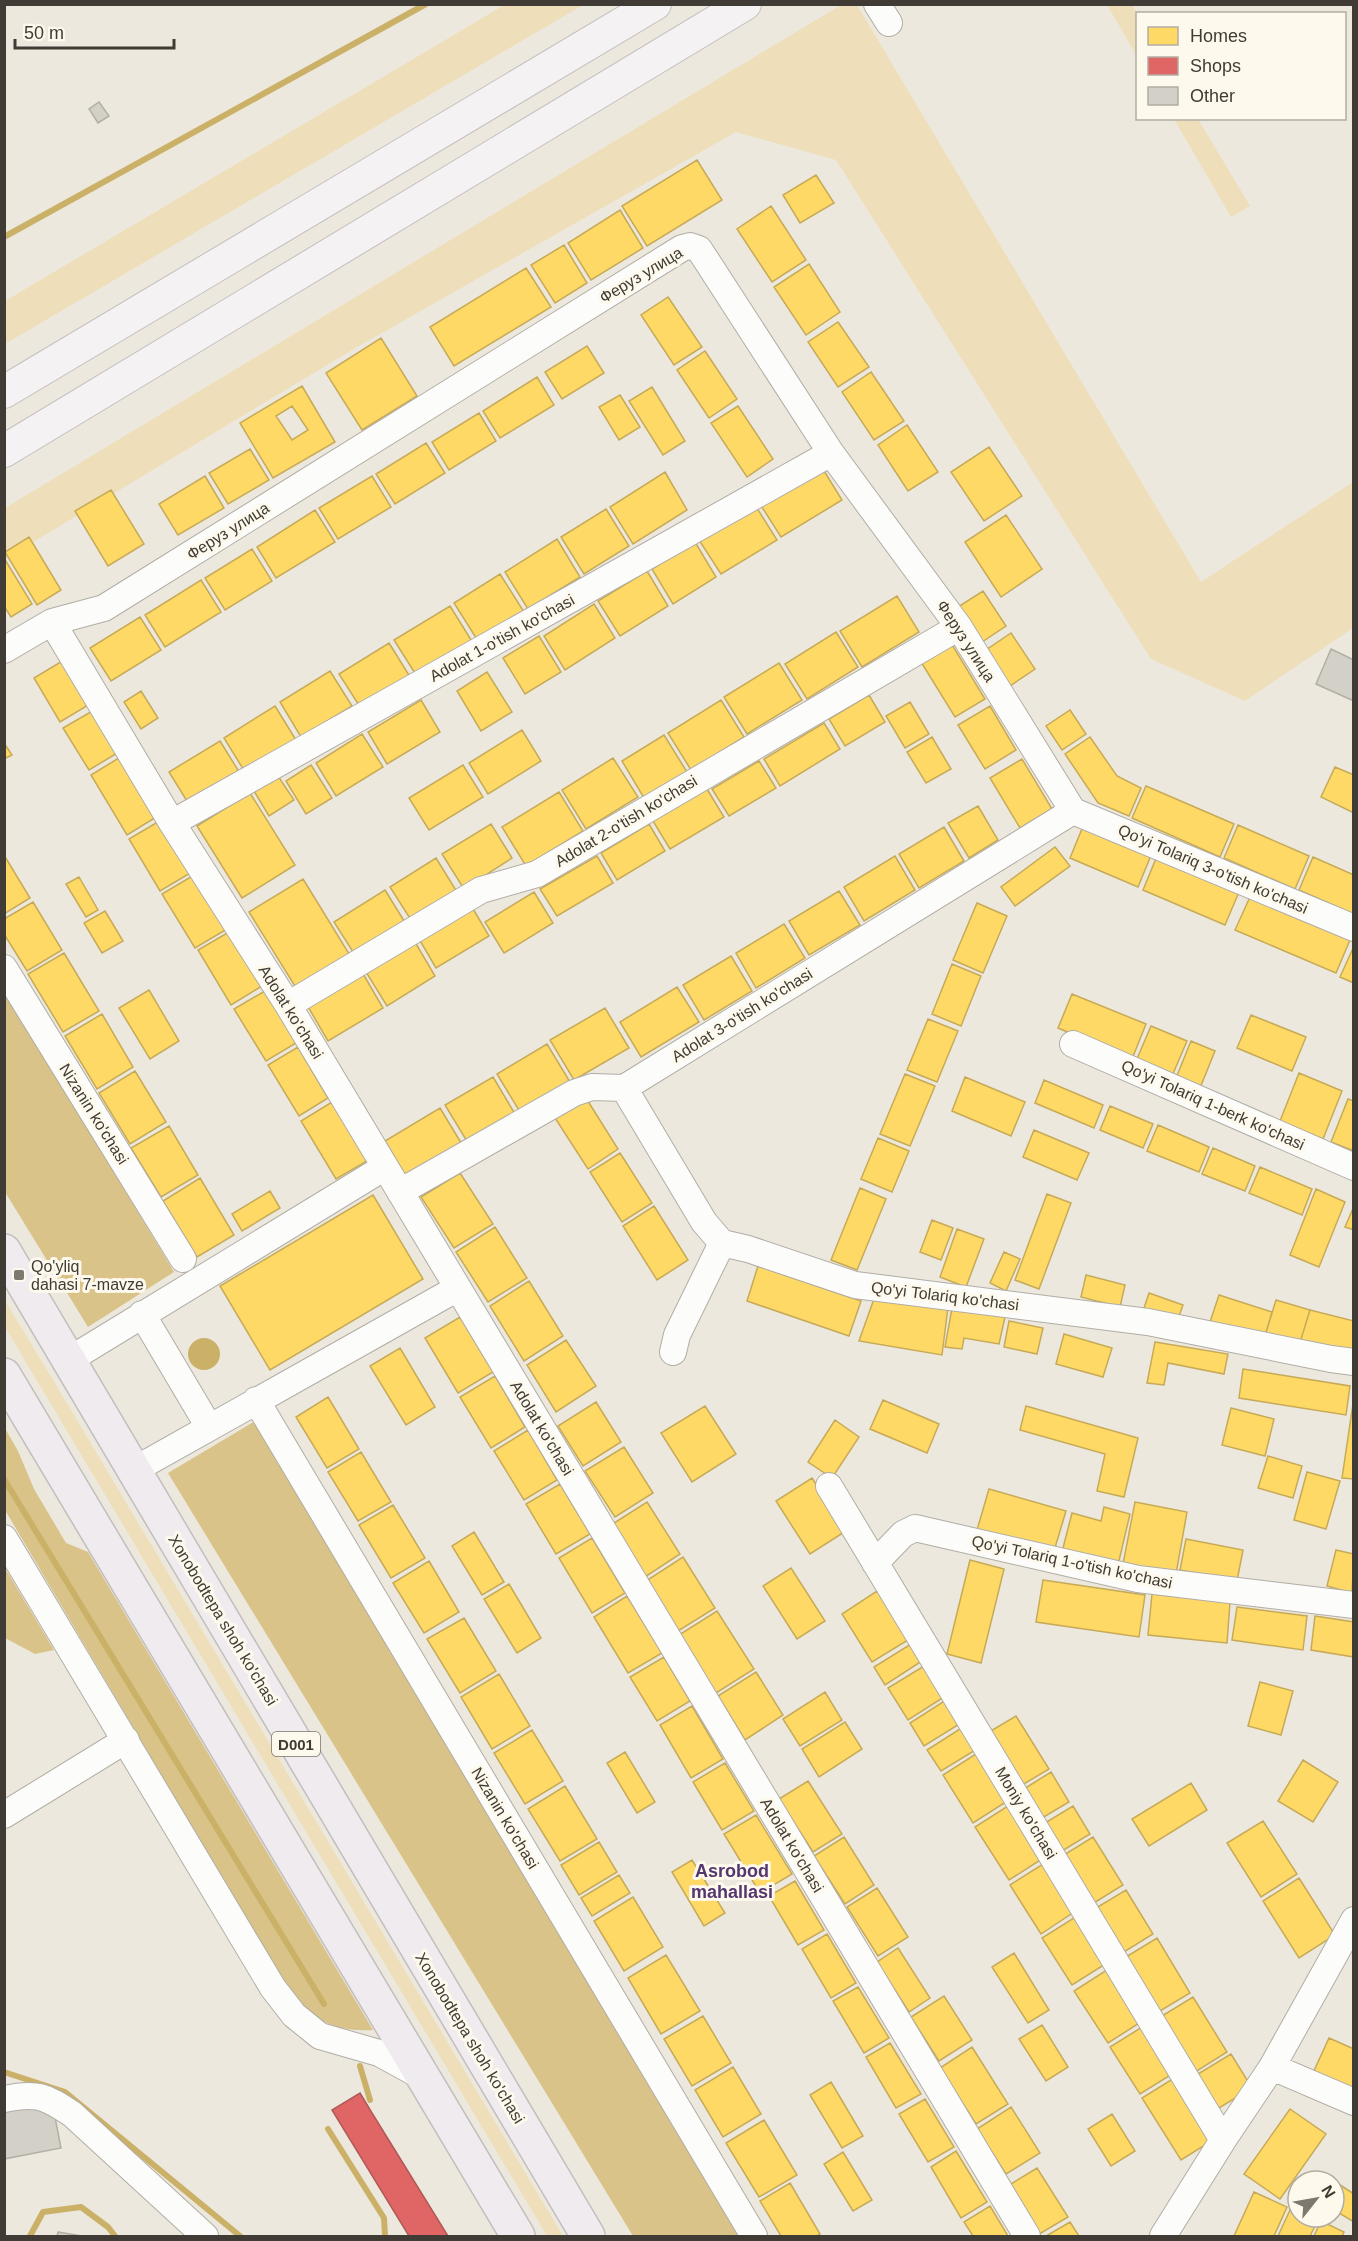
<svg xmlns="http://www.w3.org/2000/svg" width="1358" height="2241" font-family="Arial,sans-serif">
	<style>
		.green { fill: #eedfba }
		.forest { fill: #d9c388 }
		.water { fill: #cbb167 }
		.homes { fill: #ffd966; stroke: #c6aa57; stroke-width: 1.5; fill-rule: evenodd }
		.shops { fill: #e06666; stroke: #b05957; stroke-width: 1.5 }
		.lines { fill: none; stroke-linecap: round; stroke-linejoin: round }
		.stream { stroke: #cbb167; stroke-width: 6 }
		.building { fill: #d3d0c8; stroke: #b3afa6; stroke-width: 1.5 }
		.minor-casing { stroke: #b1ada5; stroke-width: 28 }
		.major-casing { stroke: #c3bebe; stroke-width: 34 }
		.highway-casing { stroke: #c3bebe; stroke-width: 36 }
		.minor { stroke: #fcfcfa; stroke-width: 26 }
		.major { stroke: #f4f2f3; stroke-width: 32 }
		.highway { stroke: #efebef; stroke-width: 33 }
		.poi-dot { fill: #7d7870; stroke: #fef9ed; stroke-width: 2 }
		.labels { text-anchor: middle; dominant-baseline: central; stroke-width: 6; stroke-linejoin: round; paint-order: stroke }
		.shield { fill: #fef9ed; stroke: #79756c; stroke-width: 1.5 }
		.shield-label { font-size: 15px; font-weight: bold; fill: #403c35 }
		.street-label { font-size: 16px; fill: #403c35; stroke: #fef9ed }
		.poi-label { font-size: 16px; fill: #403c35; stroke: #fef9ed; text-anchor: start }
		.neighbourhood-label { font-size: 18px; font-weight: bold; fill: #543771; stroke: #fef9ed }
	</style>
	<rect width="100%" height="100%" fill="#ede8de"/>
	<path class="green" d="M506 4 583 5 5 344V301Z
		M841 5H857L1201 582 1353 482V628L1245 701 1151 659 836 160 736 132 352 350 5 559V508Z
		M1107 5H1132L1137 14V56Z
		M1174 119H1198L1250 206 1231 217Z
		M4 1299 59 1390 563 2236H547L5 1327Z"/>
	<path class="forest" d="M5 992 174 1272 88 1327 5 1192Z
		M257 1420 741 2236H633L168 1473Z
		M6 1430 18 1451 34 1489 66 1543 88 1552 373 2030C336 2032 314 2021 290 1993L5 1510Z
		M5 1568 54 1650 35 1654 5 1638Z"/>
	<path class="water" d="M188 1354a16 16 0 1 1 32 0a16 16 0 1 1-32 0Z"/>
	<path class="homes" d="M697 160 722 200 647 246 622 206Z
		M816 175 834 203 800 223 783 195Z
		M771 206 806 260 772 282 737 229Z
		M620 210 643 248 591 280 568 243Z
		M564 245 587 283 555 303 531 265Z
		M809 264 840 312 806 335 774 287Z
		M526 268 551 307 454 366 430 327Z
		M668 297 702 347 674 365 641 315Z
		M838 322 869 367 838 387 808 342Z
		M381 338 417 396 362 430 326 373Z
		M587 346 604 373 562 399 545 372Z
		M705 351 737 399 709 418 677 370Z
		M871 372 904 421 874 440 842 392Z
		M537 377 554 405 500 438 483 411Z
		M302 386 335 442 273 478 240 423ZM292 406 308 430 292 440 276 416Z
		M652 387 685 441 663 455 629 401Z
		M620 395 640 427 619 440 599 407Z
		M738 406 773 459 747 477 711 423Z
		M479 413 496 441 449 470 432 442Z
		M907 425 938 472 908 491 878 445Z
		M426 443 445 473 395 504 376 474Z
		M989 447 1022 496 984 521 951 472Z
		M250 449 269 480 228 504 209 473Z
		M821 466 842 500 781 537 760 504Z
		M665 472 687 510 633 544 610 507Z
		M205 476 224 508 178 535 159 504Z
		M372 476 391 507 338 539 319 508Z
		M111 490 144 544 108 566 75 511Z
		M755 505 777 540 721 574 699 540Z
		M606 509 629 546 584 574 561 537Z
		M315 510 335 542 276 578 257 547Z
		M1006 515 1042 569 1001 597 965 542Z
		M29 537 61 590 37 605 5 552Z
		M557 539 580 577 528 609 505 572Z
		M695 542 716 577 673 604 652 569Z
		M252 549 272 581 225 610 205 578Z
		M4 558 32 604 11 617 4 606Z
		M647 571 668 606 620 636 598 601Z
		M500 574 524 612 478 641 454 603Z
		M201 580 221 612 165 647 145 615Z
		M983 591 1006 626 982 642 958 607Z
		M897 596 919 632 862 667 840 631Z
		M594 604 615 638 565 670 544 636Z
		M450 606 473 643 418 678 394 640Z
		M140 617 161 650 111 681 90 648Z
		M836 632 858 667 807 699 785 664Z
		M1011 633 1035 669 1010 686 986 650Z
		M539 636 561 672 525 694 503 658Z
		M389 643 412 680 362 710 339 674Z
		M951 643 985 699 955 717 921 662Z
		M64 660 90 704 60 722 34 678Z
		M779 663 802 700 747 734 724 697Z
		M330 671 352 706 301 737 280 702Z
		M487 672 512 712 481 731 457 691Z
		M141 691 158 718 141 729 124 702Z
		M869 695 885 722 845 746 829 719Z
		M421 700 440 732 387 764 368 732Z
		M721 700 744 737 691 770 668 733Z
		M910 702 929 734 905 748 886 716Z
		M275 706 296 740 245 772 224 738Z
		M990 706 1016 750 985 769 958 725Z
		M94 710 119 752 89 770 63 728Z
		M1070 710 1086 734 1062 750 1046 726Z
		M824 723 840 749 780 786 764 759Z
		M522 730 541 761 488 794 469 763Z
		M362 734 383 767 336 796 316 763Z
		M664 735 687 772 644 798 622 761Z
		M932 737 951 769 926 783 907 752Z
		M1090 737 1117 776 1141 788 1129 816 1098 803 1065 754Z
		M220 741 241 775 190 806 169 772Z
		M4 743 12 755 4 759Z
		M122 756 158 816 127 835 91 775Z
		M613 758 638 797 586 829 562 790Z
		M1022 759 1052 809 1020 828 990 778Z
		M759 761 776 788 729 816 712 789Z
		M311 765 332 798 306 814 286 781Z
		M463 765 483 797 429 830 409 798Z
		M1335 767 1354 775V813L1321 797Z
		M278 776 294 800 269 816 254 791Z
		M1146 786 1234 824 1220 857 1132 818Z
		M707 789 724 817 670 849 653 821Z
		M559 792 583 831 526 866 502 827Z
		M250 793 295 865 242 898 197 826Z
		M978 806 998 840 969 858 948 823Z
		M161 820 192 872 160 891 129 839Z
		M491 824 512 858 464 889 442 854Z
		M649 824 665 851 617 880 601 853Z
		M1084 824 1152 853 1138 887 1070 858Z
		M1238 825 1309 856 1295 889 1224 858Z
		M944 827 964 861 919 888 899 854Z
		M1055 847 1070 866 1015 906 1001 887Z
		M4 855 30 898 4 914Z
		M597 856 613 883 557 916 540 889Z
		M895 856 915 890 864 921 844 887Z
		M1157 856 1239 892 1225 925 1143 890Z
		M1313 857 1354 875 1353 914 1299 890Z
		M436 858 457 892 411 920 390 887Z
		M194 875 227 929 195 948 162 894Z
		M79 877 98 910 86 917 66 884Z
		M303 879 351 957 298 991 249 912Z
		M385 890 406 924 355 955 334 922Z
		M839 891 860 925 809 955 789 921Z
		M534 892 553 923 504 953 485 922Z
		M1250 897 1350 940 1336 973 1235 930Z
		M33 902 62 950 27 971 4 934V919Z
		M977 903 1007 916 983 973 953 960Z
		M472 907 489 936 436 968 419 939Z
		M105 911 123 941 102 953 84 923Z
		M784 924 805 958 756 988 736 953Z
		M229 932 262 986 231 1005 198 950Z
		M415 942 435 976 387 1006 366 972Z
		M1354 946V983L1340 977Z
		M64 953 99 1011 63 1032 28 974Z
		M731 956 752 991 704 1020 683 985Z
		M952 964 981 976 961 1026 932 1014Z
		M362 972 383 1008 328 1041 307 1005Z
		M677 987 699 1022 641 1057 620 1022Z
		M149 990 179 1041 150 1059 119 1008Z
		M265 991 296 1043 266 1061 234 1009Z
		M1072 994 1146 1024 1132 1059 1058 1028Z
		M605 1008 629 1048 574 1080 550 1040Z
		M102 1014 133 1067 97 1089 65 1036Z
		M1251 1015 1306 1037 1292 1071 1237 1048Z
		M928 1019 958 1031 937 1082 907 1070Z
		M1151 1026 1187 1041 1172 1076 1136 1061Z
		M1191 1041 1215 1051 1200 1088 1176 1078Z
		M547 1044 570 1082 520 1112 497 1074Z
		M298 1047 328 1098 299 1116 268 1065Z
		M135 1071 166 1122 130 1144 99 1093Z
		M1299 1073 1342 1091 1323 1139 1280 1121Z
		M905 1074 935 1086 910 1146 880 1134Z
		M493 1077 515 1114 468 1143 445 1105Z
		M965 1077 1025 1102 1011 1136 952 1111Z
		M1044 1080 1103 1105 1094 1128 1035 1103Z
		M586 1098 618 1149 588 1169 555 1118Z
		M1348 1099 1354 1101V1151L1331 1142Z
		M332 1102 367 1161 336 1179 301 1121Z
		M1110 1106 1153 1124 1143 1148 1100 1130Z
		M440 1108 463 1146 408 1180 385 1141Z
		M1158 1125 1209 1147 1199 1172 1147 1151Z
		M169 1126 198 1175 161 1197 131 1148Z
		M1034 1130 1089 1153 1077 1180 1023 1157Z
		M878 1138 909 1151 892 1192 861 1179Z
		M1213 1148 1255 1166 1245 1191 1202 1174Z
		M620 1153 652 1203 622 1222 590 1172Z
		M1260 1167 1312 1189 1302 1215 1249 1193Z
		M460 1173 493 1224 454 1248 421 1197Z
		M200 1178 234 1235 197 1257 163 1201Z
		M860 1188 886 1199 857 1270 831 1260Z
		M1316 1189 1345 1202 1319 1267 1290 1255Z
		M270 1191 280 1208 242 1231 232 1214Z
		M1047 1194 1071 1203 1039 1289 1015 1280Z
		M373 1195 423 1279 270 1370 220 1286Z
		M654 1206 688 1260 657 1280 623 1226Z
		M1354 1206V1230L1345 1227Z
		M932 1220 953 1228 941 1260 920 1252Z
		M495 1227 527 1278 488 1302 456 1252Z
		M957 1229 984 1239 966 1287 940 1277Z
		M1004 1252 1020 1259 1006 1291 990 1283Z
		M758 1266 861 1301 849 1336 747 1301Z
		M1086 1275 1125 1285 1120 1307 1081 1297Z
		M529 1281 563 1336 524 1361 490 1306Z
		M1149 1293 1183 1305 1177 1322 1143 1311Z
		M1219 1295 1272 1312 1264 1339 1210 1322Z
		M875 1296 948 1307 942 1355 859 1341Z
		M1276 1300 1310 1310 1298 1349 1264 1339Z
		M952 1308 1005 1317 999 1344 964 1338 962 1349 945 1347Z
		M1310 1310 1354 1321V1352L1298 1349Z
		M460 1317 493 1372 458 1393 425 1338Z
		M1009 1321 1043 1328 1037 1354 1004 1347Z
		M1064 1334 1112 1348 1103 1377 1056 1364Z
		M566 1340 596 1386 556 1412 527 1365Z
		M1155 1342 1228 1354 1224 1374 1168 1363 1164 1385 1147 1383Z
		M400 1348 435 1407 406 1425 370 1366Z
		M1243 1369 1350 1386 1346 1415 1239 1398Z
		M495 1376 525 1427 491 1448 460 1397Z
		M328 1397 359 1449 327 1468 296 1417Z
		M1354 1397V1479L1342 1478Z
		M883 1400 939 1424 927 1453 870 1429Z
		M596 1402 621 1442 583 1466 558 1426Z
		M705 1406 736 1454 692 1482 661 1433Z
		M1026 1406 1138 1438 1124 1497 1097 1491 1105 1454 1020 1430Z
		M1231 1408 1274 1419 1265 1456 1222 1445Z
		M835 1420 859 1437 832 1478 808 1462Z
		M528 1430 557 1480 524 1500 494 1451Z
		M624 1447 653 1493 615 1517 585 1471Z
		M361 1452 391 1502 358 1521 328 1472Z
		M1268 1456 1302 1466 1293 1498 1258 1488Z
		M1307 1472 1340 1481 1326 1529 1294 1520Z
		M812 1478 846 1531 810 1554 776 1501Z
		M560 1484 590 1534 556 1554 526 1504Z
		M989 1489 1066 1511 1054 1551 977 1530Z
		M647 1502 680 1554 645 1577 611 1525Z
		M1135 1502 1187 1512 1176 1574 1123 1564Z
		M393 1505 425 1558 391 1578 359 1525Z
		M1104 1507 1130 1514 1118 1565 1062 1552 1072 1513 1101 1521Z
		M474 1532 504 1582 482 1595 452 1546Z
		M592 1538 625 1593 592 1613 559 1558Z
		M1186 1539 1243 1550 1237 1581 1180 1570Z
		M1336 1550 1354 1554 1352 1593 1327 1586Z
		M683 1557 715 1608 678 1631 646 1581Z
		M970 1560 1004 1569 981 1663 947 1654Z
		M429 1561 459 1612 424 1633 393 1583Z
		M791 1568 825 1621 797 1639 763 1586Z
		M1043 1580 1145 1595 1139 1637 1036 1622Z
		M509 1584 541 1638 517 1653 484 1599Z
		M877 1591 908 1640 872 1662 842 1614Z
		M1152 1594 1230 1602 1227 1643 1148 1635Z
		M627 1596 662 1653 628 1673 594 1617Z
		M1237 1607 1307 1616 1303 1650 1232 1640Z
		M717 1611 754 1669 716 1693 679 1635Z
		M1315 1616 1354 1622V1657L1311 1650Z
		M464 1618 496 1671 460 1693 427 1639Z
		M911 1644 922 1661 885 1685 874 1667Z
		M664 1657 690 1701 657 1721 630 1677Z
		M924 1666 944 1697 908 1720 888 1688Z
		M756 1672 783 1715 745 1740 718 1696Z
		M499 1674 530 1726 492 1749 461 1697Z
		M1260 1682 1293 1691 1281 1735 1248 1726Z
		M825 1692 842 1720 800 1746 783 1719Z
		M946 1700 961 1723 924 1746 910 1723Z
		M692 1706 723 1759 691 1778 660 1725Z
		M1016 1716 1049 1769 1017 1788 984 1735Z
		M845 1722 862 1749 819 1777 802 1749Z
		M963 1727 977 1749 941 1771 927 1750Z
		M532 1730 563 1781 525 1804 494 1753Z
		M625 1752 655 1802 637 1813 607 1763Z
		M979 1752 1009 1800 973 1823 943 1775Z
		M1303 1760 1338 1782 1313 1822 1278 1801Z
		M725 1763 754 1811 722 1830 693 1782Z
		M1051 1772 1069 1802 1037 1821 1019 1792Z
		M808 1781 842 1834 813 1852 779 1799Z
		M1191 1783 1207 1810 1149 1846 1132 1819Z
		M565 1786 597 1839 560 1861 528 1809Z
		M1011 1804 1045 1857 1009 1880 975 1827Z
		M1073 1806 1090 1834 1057 1854 1040 1826Z
		M756 1815 792 1874 760 1893 724 1834Z
		M1263 1821 1297 1874 1261 1897 1227 1843Z
		M844 1837 874 1885 845 1904 814 1856Z
		M1093 1837 1123 1885 1089 1906 1059 1858Z
		M599 1842 617 1872 579 1895 561 1865Z
		M692 1860 725 1913 704 1926 672 1872Z
		M1043 1864 1074 1912 1041 1934 1010 1885Z
		M619 1875 630 1893 592 1916 581 1898Z
		M1299 1878 1335 1935 1299 1958 1263 1901Z
		M795 1881 824 1930 798 1945 769 1896Z
		M877 1888 908 1937 878 1956 847 1907Z
		M1126 1890 1153 1934 1119 1955 1091 1911Z
		M633 1897 663 1947 624 1971 594 1921Z
		M1077 1916 1107 1963 1072 1985 1042 1938Z
		M827 1934 856 1983 831 1998 802 1949Z
		M1157 1938 1190 1993 1155 2014 1121 1960Z
		M898 1948 930 1998 909 2012 877 1962Z
		M1014 1953 1049 2010 1028 2023 992 1967Z
		M666 1955 700 2011 661 2034 628 1978Z
		M1110 1968 1144 2020 1108 2043 1074 1991Z
		M858 1987 889 2038 864 2053 833 2001Z
		M944 1996 972 2040 939 2061 911 2017Z
		M1193 1997 1227 2052 1192 2074 1157 2019Z
		M703 2016 731 2063 692 2086 664 2039Z
		M1147 2024 1177 2071 1140 2094 1110 2047Z
		M1042 2025 1068 2067 1046 2081 1019 2039Z
		M1329 2038 1354 2049V2092L1313 2073Z
		M890 2043 921 2094 896 2108 866 2057Z
		M972 2047 1008 2104 976 2124 940 2068Z
		M1231 2054 1252 2088 1214 2111 1193 2077Z
		M733 2067 761 2114 723 2137 695 2090Z
		M1179 2075 1218 2137 1181 2160 1142 2098Z
		M831 2082 863 2136 842 2148 810 2095Z
		M925 2099 954 2147 928 2162 899 2114Z
		M1011 2107 1040 2153 1006 2174 977 2129Z
		M1290 2109 1326 2134 1280 2199 1244 2174Z
		M1112 2114 1135 2151 1111 2166 1088 2129Z
		M764 2120 797 2175 759 2197 726 2143Z
		M956 2151 987 2202 961 2218 931 2167Z
		M843 2152 872 2200 853 2211 824 2164Z
		M1037 2168 1068 2217 1036 2236 1003 2189Z
		M1321 2173 1333 2181H1316Z
		M1334 2181 1354 2194V2222L1334 2210Z
		M790 2183 820 2234 816 2236H781L760 2201Z
		M1254 2192 1287 2207 1274 2236H1234Z
		M990 2206 1008 2236H973L964 2222Z
		M1291 2208 1298 2212V2217H1310L1318 2220 1310 2236H1278Z
		M1321 2221 1344 2232 1342 2236H1314Z
		M1070 2222 1079 2236H1046Z"/>
	<path class="shops" d="M360 2093 372 2113 448 2236H409L332 2110Z"/>
	<g class="lines">
		<path class="stream" d="M4 237 426 4
			M4 1479 324 2004
			M360 2066 370 2100
			M4 2072 65 2092 240 2236
			M328 2129 384 2218 385 2236
			M30 2236 43 2212 81 2207 108 2227 115 2236"/>
	</g>
	<path class="building" d="M99 102 109 116 98 123 89 109Z
		M1331 649 1354 660V701L1316 684Z
		M52 2102 61 2148 4 2159V2112Z
		M58 2232 82 2236H57Z"/>
	<g class="lines">
		<g class="minor-casing">
			<path id="minor" d="M877 4 889 23
				M52 622 172 823 288 1005 1027 2236
				M4 650 52 622 104 608 682 248 690 246 699 249 831 453 959 627 1073 811
				M1073 811 1354 928
				M172 823 831 453
				M4 968 183 1259
				M288 1005 481 890 537 874 959 627
				M1073 1044 1354 1167
				M624 1088 704 1222 722 1243 748 1249 855 1285 1148 1322 1331 1359 1354 1362
				M400 1192 574 1093 592 1087 624 1088 1073 811
				M142 1314 209 1427
				M673 1352 677 1335 722 1243
				M69 1360 385 1167
				M256 1400 754 2236
				M134 1470 458 1288
				M829 1486 1223 2140
				M4 1538 273 1988 294 2015 320 2036 379 2053 423 2077
				M875 1563 903 1534 915 1528 1138 1579 1354 1605
				M4 1815 126 1740
				M1272 2067 1354 2102
				M4 2099C37 2092 45 2096 72 2114L205 2236
				M1163 2236 1223 2140 1272 2067 1354 1920"/>
		</g>
		<g class="major-casing">
			<path id="major" d="M4 392 655 4
				M4 451 745 4"/>
		</g>
		<g class="highway-casing">
			<path id="highway" d="M4 1251 588 2236
				M4 1375 518 2236"/>
		</g>
		<use href="#minor" class="minor"/>
		<use href="#major" class="major"/>
		<use href="#highway" class="highway"/>
	</g>
	<rect class="poi-dot" x="13" y="1269" width="12" height="12" rx="3"/>
	<g class="labels">
		<rect class="shield" x="272" y="1732" width="48" height="24" rx="4.5"/>
		<g class="shield-label">
			<text x="296" y="1744">D001</text>
		</g>
		<g class="street-label">
			<text transform="translate(641 275) rotate(-31)">Феруз улица</text>
			<text transform="translate(228 531) rotate(-32)">Феруз улица</text>
			<text transform="translate(502 638) rotate(-29)">Adolat 1-o'tish ko'chasi</text>
			<text transform="translate(966 641) rotate(57)">Феруз улица</text>
			<text transform="translate(626 821) rotate(-31)">Adolat 2-o'tish ko'chasi</text>
			<text transform="translate(1213 869) rotate(23)">Qo'yi Tolariq 3-o'tish ko'chasi</text>
			<text transform="translate(291 1012) rotate(58)">Adolat ko'chasi</text>
			<text transform="translate(742 1015) rotate(-32)">Adolat 3-o'tish ko'chasi</text>
			<text transform="translate(1213 1105) rotate(24)">Qo'yi Tolariq 1-berk ko'chasi</text>
			<text transform="translate(94 1114) rotate(58)">Nizanin ko'chasi</text>
			<text transform="translate(945 1296) rotate(7)">Qo'yi Tolariq ko'chasi</text>
			<text transform="translate(542 1428) rotate(59)">Adolat ko'chasi</text>
			<text transform="translate(1072 1562) rotate(12)">Qo'yi Tolariq 1-o'tish ko'chasi</text>
			<text transform="translate(223 1620) rotate(59)">Xonobodtepa shoh ko'chasi</text>
			<text transform="translate(1026 1813) rotate(59)">Moniy ko'chasi</text>
			<text transform="translate(505 1818) rotate(59)">Nizanin ko'chasi</text>
			<text transform="translate(792 1845) rotate(59)">Adolat ko'chasi</text>
			<text transform="translate(470 2038) rotate(59)">Xonobodtepa shoh ko'chasi</text>
		</g>
		<g class="poi-label">
			<text x="31" y="1266">Qo'yliq<tspan x="31" dy="18">dahasi 7-mavze</tspan></text>
		</g>
		<g class="neighbourhood-label">
			<text x="732" y="1871">Asrobod<tspan x="732" dy="21">mahallasi</tspan></text>
		</g>
	</g>
	<rect width="1358" height="2241" fill="none" stroke="#403c35" stroke-width="12"/>
	<rect x="1136" y="12" width="210" height="108" fill="#fef9ed" stroke="#b2ada3" stroke-width="1.5"/>
	<rect x="1148" y="27" width="30" height="18" fill="#ffd966" stroke="#b2ada3" stroke-width="1.5"/>
	<text x="1190" y="42" font-size="18" fill="#403c35">Homes</text>
	<rect x="1148" y="57" width="30" height="18" fill="#e06666" stroke="#b2ada3" stroke-width="1.5"/>
	<text x="1190" y="72" font-size="18" fill="#403c35">Shops</text>
	<rect x="1148" y="87" width="30" height="18" fill="#d3d0c8" stroke="#b2ada3" stroke-width="1.5"/>
	<text x="1190" y="102" font-size="18" fill="#403c35">Other</text>
	<g transform="translate(1316 2199) rotate(59)"><circle r="28" fill="#fef9ed" stroke="#b2ada3" stroke-width="1.5"/>
	<path d="M0-4.5L10 22L0 15L-10 22Z" fill="#7d7870"/>
	<text y="-9" font-size="16" font-weight="bold" text-anchor="middle" fill="#403c35">N</text>
	</g>
	<path d="M15 39v9h159v-9" fill="none" stroke="#403c35" stroke-width="3"/>
	<text x="24" y="39" font-size="18" fill="#403c35" stroke="#fef9ed" stroke-width="4.5" paint-order="stroke">50 m</text>
</svg>
